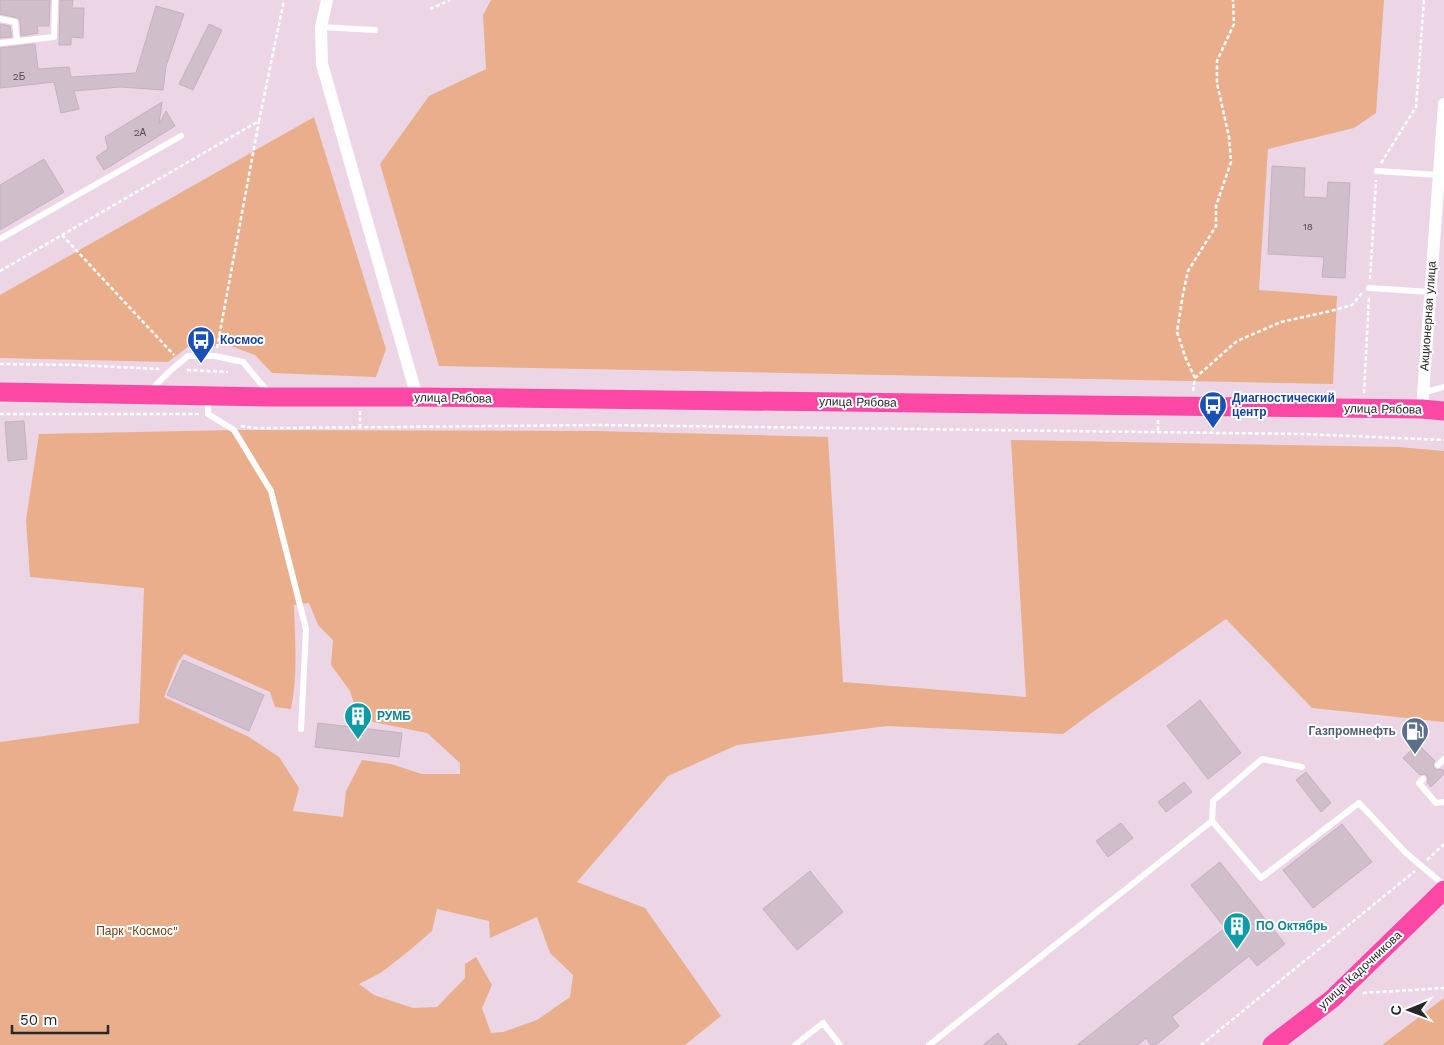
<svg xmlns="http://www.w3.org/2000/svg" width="1444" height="1045" font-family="'Work Sans',sans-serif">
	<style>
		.green { fill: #e9af8c; fill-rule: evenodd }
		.building { fill: #d0bfca; stroke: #c6b0be }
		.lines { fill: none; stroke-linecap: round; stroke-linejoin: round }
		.path { stroke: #fff; stroke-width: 2.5; stroke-dasharray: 4 2.5; stroke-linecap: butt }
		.lane { stroke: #fff; stroke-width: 6 }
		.street { stroke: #fff; stroke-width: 12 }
		.primary { stroke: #fe48a5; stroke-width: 19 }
		.labels { text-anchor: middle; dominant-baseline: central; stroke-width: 4; stroke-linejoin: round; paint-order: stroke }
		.number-label { font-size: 10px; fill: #514d50 }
		.street-label { font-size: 12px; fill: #272727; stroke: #fff }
		.transit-label { font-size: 12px; font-weight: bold; fill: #164399; stroke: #fff; text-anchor: start }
		.culture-label { font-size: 12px; font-weight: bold; fill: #0d838f; stroke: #fff; text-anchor: start }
		.service-label { font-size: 12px; font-weight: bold; fill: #4e5e75; stroke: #fff; text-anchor: end }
		.park-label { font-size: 12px; fill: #693f12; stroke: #fff }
	</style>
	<rect width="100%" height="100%" fill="#ecd6e5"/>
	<path class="green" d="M491 0H1384L1376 113 1354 128 1268 149 1259 290 1337 296 1333 384 439 366 380 164 429 96 486 69 483 15Z
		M314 117 386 349 376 377 272 373 255 355 231 346H189L168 362 0 358V295Z
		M234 430 596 431 828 437 843 682 1026 697 1011 440 1399 447 1444 451V722L1312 708 1226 619 1090 714 1063 734 887 726 737 745 668 776 577 882 645 908 721 1016 685 1045H0V742L139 723 144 588 30 577 26 520 39 434ZM309 603 318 625 333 640 331 665 350 691 359 719 427 733 460 763V774H422L391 764 362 760 346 791 343 817 293 811 299 788 279 757 249 737 164 697 178 662 184 654 270 692 275 707 291 709C298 675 295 640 294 605ZM437 909 489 921 490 938 537 917 550 953 573 975 570 997 537 1020 503 1032 491 1033 482 1008 492 985 476 957 465 964V978L437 1007 413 1008 374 995 359 984 382 972 410 950 432 931Z
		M1444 998V1045H1382Z"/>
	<path class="building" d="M0 0H50L49 26H37L38 33 21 36 20 21 18 18 0 14Z
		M60 0H73L72 8H84L83 38 71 37V45H59Z
		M156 6 184 14 166 66 163 90 120 87 74 91 79 109 61 113 54 82 0 88V48L35 44 38 69 69 67 71 77 136 73Z
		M0 24 10 26 12 37 0 38Z
		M209 24 222 30 193 90 179 84Z
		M162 102 159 124 166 111 175 126 104 170 96 157 108 149 105 137Z
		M44 159 64 192 0 230V185Z
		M1272 166 1305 168 1304 197 1327 198 1328 182 1350 183 1345 278 1322 277 1324 257 1268 254Z
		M24 421 27 459 8 461 5 422Z
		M183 660 264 695 249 731 167 695Z
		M1200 700 1241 753 1208 779 1167 726Z
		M318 723 402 733 399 757 315 747Z
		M1418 744 1435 761 1433 764 1434 768 1437 770 1441 769 1444 771V774L1431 787 1427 782 1428 780 1427 776 1424 774 1420 775 1403 758Z
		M1306 772 1331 803 1321 812 1296 780Z
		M1184 782 1192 792 1166 812 1158 802Z
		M1121 823 1133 838 1108 857 1096 841Z
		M1342 824 1372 862 1313 908 1283 870Z
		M1220 862 1285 944 1257 966 1249 956 1172 1017 1179 1026 1156 1045H1151L1146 1038 1138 1045H1077L1225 928 1191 885Z
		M810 871 843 912 797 950 763 909Z
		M998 1033 1008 1045H983Z"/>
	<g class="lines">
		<path class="path" d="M430 9 450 0
			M1381 163 1416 107 1424 0
			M62 235 174 355
			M0 271 259 121 284 0
			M1370 279 1376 180
			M217 348 259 121
			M0 364 77 365 159 369
			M187 370 228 372
			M1195 378 1186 359 1177 332 1183 294 1188 271 1216 226V206L1231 162 1229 137 1217 83V61L1234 24 1233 0
			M1193 391 1195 378 1237 341 1281 322 1331 311 1352 305 1362 293
			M1364 393 1369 297
			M360 411V427
			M0 414H200
			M1158 420V432
			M241 426 254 428H289L600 425 1303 434 1444 440
			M1427 860 1444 844
			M1363 993 1444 988
			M1201 1045 1415 871"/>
		<path class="lane" d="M0 19 15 22 17 41
			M321 27 375 30
			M0 43 54 37 55 0
			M1377 171 1439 175
			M0 239 181 136
			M1369 288 1430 292
			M149 392 171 370 188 356H215L243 362 268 392
			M1422 393 1444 387
			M208 397V414L234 430 271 491 306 629 301 729
			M1438 765 1444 759
			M1423 779 1419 783 1436 803 1444 802
			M1212 821 1213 801 1262 759 1302 767
			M795 1045 823 1023 840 1045
			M929 1045 1212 821 1261 878 1359 803 1406 853 1444 885"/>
		<path class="street" d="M327 0 321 27 322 64 417 397
			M1422 409 1444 104"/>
		<path class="primary" d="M0 392 272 397H417L1422 409 1444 411
			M1272 1045 1332 999 1444 890"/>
	</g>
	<defs>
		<g id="bus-pin" transform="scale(1.4375)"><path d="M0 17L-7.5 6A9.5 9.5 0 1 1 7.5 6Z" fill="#1a4fb4" stroke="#fff"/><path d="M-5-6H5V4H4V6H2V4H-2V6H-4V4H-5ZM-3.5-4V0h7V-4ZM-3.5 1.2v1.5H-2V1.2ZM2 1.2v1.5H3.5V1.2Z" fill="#fff"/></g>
		<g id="building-pin" transform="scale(1.4375)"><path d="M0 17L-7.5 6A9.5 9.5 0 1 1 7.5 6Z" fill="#0f9aa8" stroke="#fff"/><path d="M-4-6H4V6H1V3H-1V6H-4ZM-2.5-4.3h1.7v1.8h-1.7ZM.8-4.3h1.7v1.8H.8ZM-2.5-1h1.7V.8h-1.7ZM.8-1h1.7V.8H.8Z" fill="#fff"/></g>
		<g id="fuel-pin" transform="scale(1.4375)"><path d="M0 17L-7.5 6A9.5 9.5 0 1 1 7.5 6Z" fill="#5c6f8a" stroke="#fff"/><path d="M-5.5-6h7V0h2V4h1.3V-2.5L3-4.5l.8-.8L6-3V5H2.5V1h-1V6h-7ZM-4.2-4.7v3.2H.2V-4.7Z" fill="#fff"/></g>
	</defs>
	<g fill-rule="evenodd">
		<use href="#bus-pin" x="201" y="340"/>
		<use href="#bus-pin" x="1213" y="405"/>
		<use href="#building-pin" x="358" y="716"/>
		<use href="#fuel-pin" x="1415" y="731"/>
		<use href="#building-pin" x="1237" y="926"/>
	</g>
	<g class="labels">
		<g class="number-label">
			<text x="19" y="76">2Б</text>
			<text x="140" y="132">2А</text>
			<text x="1308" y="226">18</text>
		</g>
		<g class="street-label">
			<text transform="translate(1428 316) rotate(-86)">Акционерная улица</text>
			<text transform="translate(453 398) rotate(1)">улица Рябова</text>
			<text transform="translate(858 402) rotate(1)">улица Рябова</text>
			<text transform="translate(1383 409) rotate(1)">улица Рябова</text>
			<text transform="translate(1360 970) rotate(-43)">улица Кадочникова</text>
		</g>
		<g class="transit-label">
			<text x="220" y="340">Космос</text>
			<text x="1232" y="398">Диагностический<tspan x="1232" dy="14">центр</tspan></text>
		</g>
		<g class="culture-label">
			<text x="377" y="716">РУМБ</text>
			<text x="1256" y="926">ПО Октябрь</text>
		</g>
		<g class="service-label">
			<text x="1396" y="731">Газпромнефть</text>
		</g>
		<g class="park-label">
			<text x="137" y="931">Парк "Космос"</text>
		</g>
	</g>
	<g transform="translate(1409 1010) rotate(269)" stroke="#ffffff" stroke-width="4" paint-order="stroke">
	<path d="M0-4L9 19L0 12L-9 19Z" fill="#272727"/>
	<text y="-8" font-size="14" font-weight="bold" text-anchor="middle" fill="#272727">С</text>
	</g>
	<path d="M12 1025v8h96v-8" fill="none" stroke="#272727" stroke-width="2.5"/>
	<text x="20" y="1025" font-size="15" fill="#272727" stroke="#ffffff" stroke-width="4" paint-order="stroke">50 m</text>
</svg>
